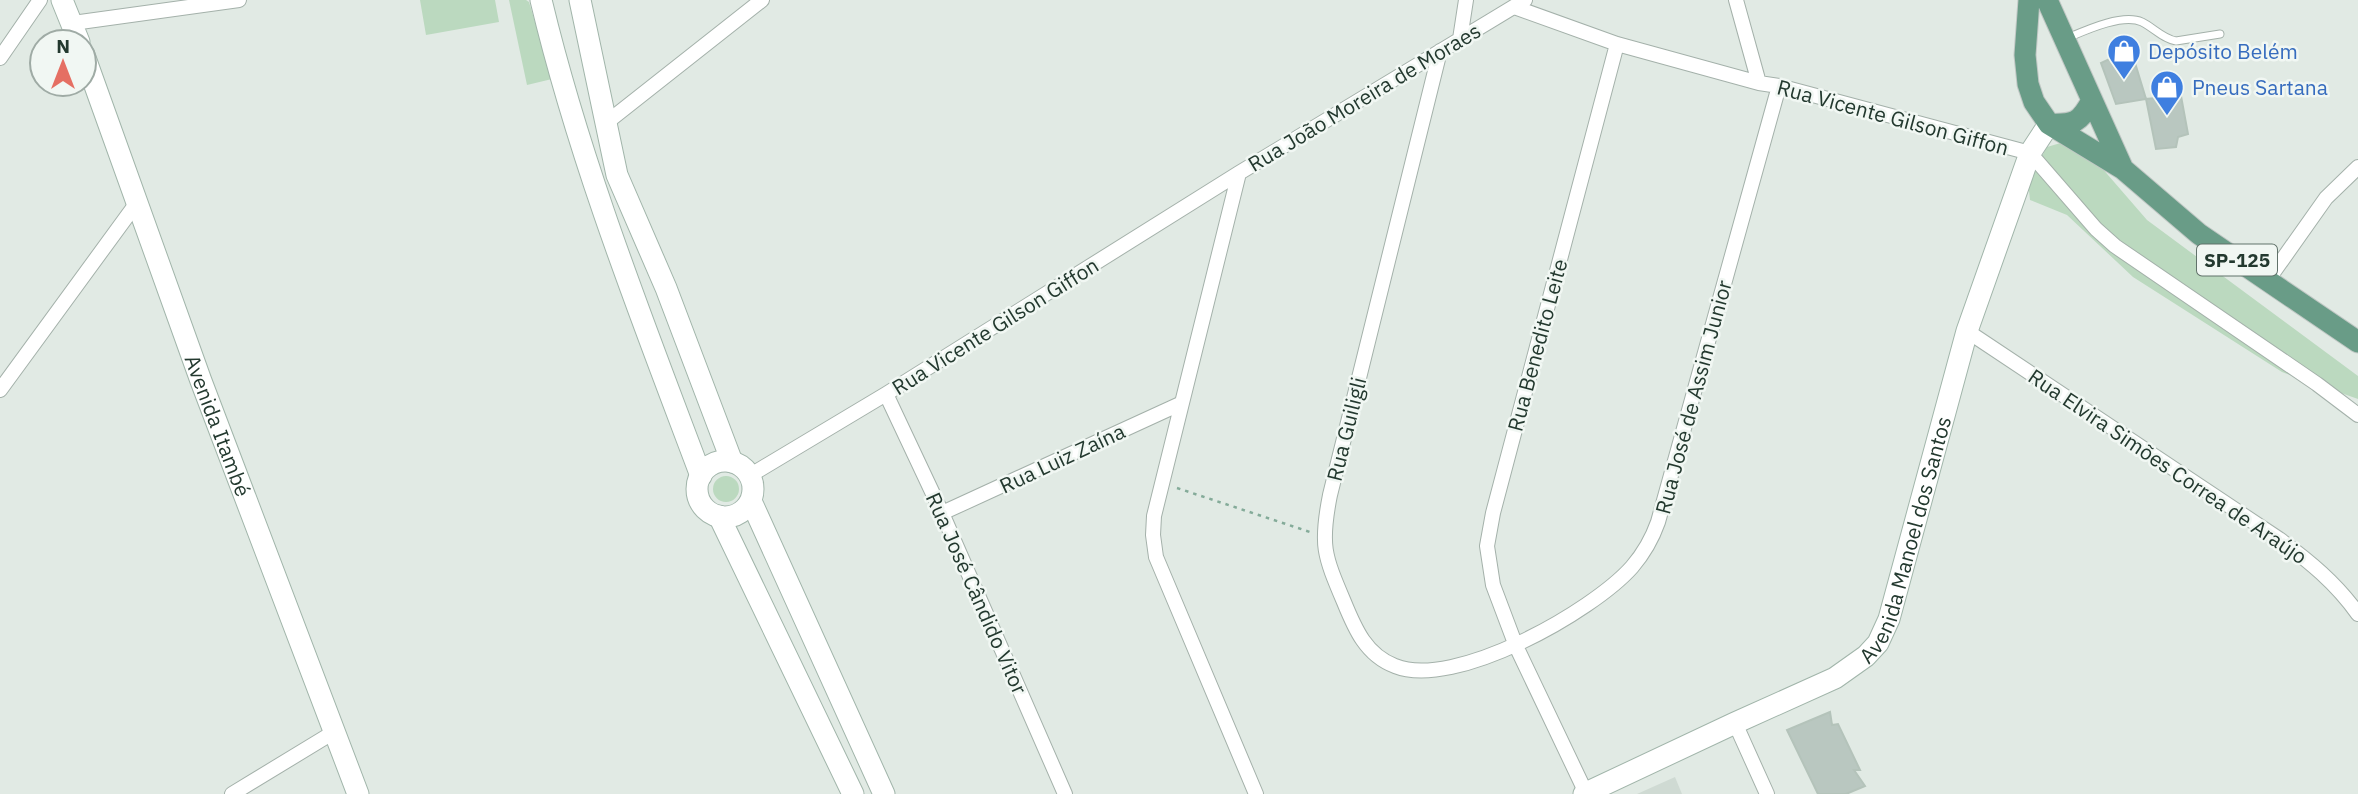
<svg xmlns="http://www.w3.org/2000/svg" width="2358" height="794" font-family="'IBM Plex Sans',sans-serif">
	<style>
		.built { fill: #cfdad3 }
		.green { fill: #bbd9bf }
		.building { fill: #b9c7c0; stroke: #b4c3ba; stroke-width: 2 }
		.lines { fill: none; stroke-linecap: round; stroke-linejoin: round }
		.lane-casing { stroke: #a4b1aa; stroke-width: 9 }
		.street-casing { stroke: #a4b1aa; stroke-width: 16 }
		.secondary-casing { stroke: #a1b5aa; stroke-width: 23 }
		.primary-casing { stroke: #c1c8c5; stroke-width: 23 }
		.path { stroke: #84ab99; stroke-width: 2.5; stroke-dasharray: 3.5 5; stroke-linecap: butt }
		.lane { stroke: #fff; stroke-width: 7 }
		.street { stroke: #fff; stroke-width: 14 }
		.secondary { stroke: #fff; stroke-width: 21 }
		.primary { stroke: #699c87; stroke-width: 21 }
		.labels { text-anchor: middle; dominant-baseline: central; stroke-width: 5; stroke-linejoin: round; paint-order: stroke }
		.shield { fill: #f1f7f3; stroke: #61726a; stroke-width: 2 }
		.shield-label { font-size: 19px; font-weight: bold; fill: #23392f }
		.shop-label { font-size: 21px; fill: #366cbe; stroke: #f1f7f3; text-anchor: start }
		.street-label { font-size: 21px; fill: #23392f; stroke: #f1f7f3 }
	</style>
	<rect width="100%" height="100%" fill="#e1eae4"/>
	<path class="built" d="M1675 777 1682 794H1637Z"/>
	<path class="green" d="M420 0H495L499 22 426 35Z
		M509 0H526L529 2 552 79 527 85Z
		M2064 142 2082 145 2147 220 2358 376V399L2282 372 2133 277 2067 215 2030 200 2028 182 2047 147Z
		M713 489a13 13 0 1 1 26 0a13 13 0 1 1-26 0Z"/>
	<path class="building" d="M2132 53 2146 99 2116 104 2101 63 2116 56Z
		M2181 96 2188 134 2178 137 2176 147 2156 149 2146 99Z
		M1830 712 1832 725 1838 724 1860 770H1854L1865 786 1846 794H1818L1787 730Z"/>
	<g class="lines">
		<g class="lane-casing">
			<path id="lane" d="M2065 39C2084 31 2122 13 2142 22 2154 28 2163 39 2176 41L2220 34"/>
		</g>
		<g class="street-casing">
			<path id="street" d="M1736 0 1759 83
				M1514 7 1617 44 1759 83 1779 86 2030 153 2096 229 2115 246 2317 384 2358 415
				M73 23 239 0
				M1460 39 1466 0
				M1440 51 1330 495C1320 545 1324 555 1344 602 1355 629 1366 655 1395 666 1454 690 1592 612 1632 567 1644 553 1652 539 1658 522L1779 86
				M0 58 40 0
				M606 123 762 0
				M1239 173 1154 516 1153 535 1156 557 1256 794
				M2268 280 2326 198 2358 167
				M1967 331 2279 539C2309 561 2336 583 2358 614
				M0 390 136 204
				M886 394 942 513 1065 794
				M749 476 886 394 1239 173 1525 0
				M942 513 1182 403
				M1735 723 1767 794
				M1586 793 1516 646 1493 585 1487 546 1493 513 1617 44
				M232 794 334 732"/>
		</g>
		<g class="secondary-casing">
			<g id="secondary">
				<path d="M62 0 79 42"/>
				<path d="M541 0C580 163 642 319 701 476"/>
				<path d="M580 0 617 175 666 288 732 462"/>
				<path id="s1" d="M84 55 201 381 358 794"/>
				<circle cx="725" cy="489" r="28"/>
				<path d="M751 501 884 794"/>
				<path d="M719 516 853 794"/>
				<path id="s2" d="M1584 794 1735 723 1835 678 1866 656 1878 643 1889 619 1967 331 2030 153 2049 124"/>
			</g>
		</g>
		<g class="primary-casing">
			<path id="primary" d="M2029 0 2025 55 2028 84 2034 102 2049 124 2123 169
				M2047 0 2123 169 2199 234 2358 342
				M2049 124C2074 125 2080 123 2092 100"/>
		</g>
		<path class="path" d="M1177 488 1310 532"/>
		<use href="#lane" class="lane"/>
		<use href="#street" class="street"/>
		<use href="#secondary" class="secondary"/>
		<use href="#primary" class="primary"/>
	</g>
	<defs>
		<g id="shop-pin" transform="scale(1.75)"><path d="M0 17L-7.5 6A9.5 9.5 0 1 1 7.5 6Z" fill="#3f7fe0" stroke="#f1f7f3"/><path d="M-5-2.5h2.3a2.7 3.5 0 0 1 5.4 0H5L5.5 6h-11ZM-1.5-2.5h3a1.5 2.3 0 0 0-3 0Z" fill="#fff"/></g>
	</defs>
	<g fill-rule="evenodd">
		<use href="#shop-pin" x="2124" y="51"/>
		<use href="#shop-pin" x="2167" y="87"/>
	</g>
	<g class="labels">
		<rect class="shield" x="2197" y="244.5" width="80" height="31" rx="5"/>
		<g class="shield-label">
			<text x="2237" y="260">SP-125</text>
		</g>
		<g class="shop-label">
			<text x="2148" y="51">Depósito Belém</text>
			<text x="2192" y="87">Pneus Sartana</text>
		</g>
		<g class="street-label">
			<text transform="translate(1364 97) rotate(-31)">Rua João Moreira de Moraes</text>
			<text transform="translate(1893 117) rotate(15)">Rua Vicente Gilson Giffon</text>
			<text transform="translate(995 326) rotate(-32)">Rua Vicente Gilson Giffon</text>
			<text transform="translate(1537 345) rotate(-75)">Rua Benedito Leite</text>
			<text transform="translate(1693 397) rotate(-75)">Rua José de Assim Junior</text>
			<text stroke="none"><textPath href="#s1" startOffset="394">Avenida Itambé</textPath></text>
			<text transform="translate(1346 429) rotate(-76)">Rua Guiligli</text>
			<text transform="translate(1062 458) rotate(-25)">Rua Luiz Zaína</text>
			<text transform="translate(2168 466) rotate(34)">Rua Elvira Simões Correa de Araújo</text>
			<text stroke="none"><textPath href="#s2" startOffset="439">Avenida Manoel dos Santos</textPath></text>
			<text transform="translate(977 593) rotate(66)">Rua José Cândido Vitor</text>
		</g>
	</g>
	<g transform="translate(63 63)"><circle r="33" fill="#f1f7f3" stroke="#9faba5" stroke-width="2"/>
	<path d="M0-5L12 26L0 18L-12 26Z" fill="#e56f63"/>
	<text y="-10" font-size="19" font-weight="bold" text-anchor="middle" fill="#23392f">N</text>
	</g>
</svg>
